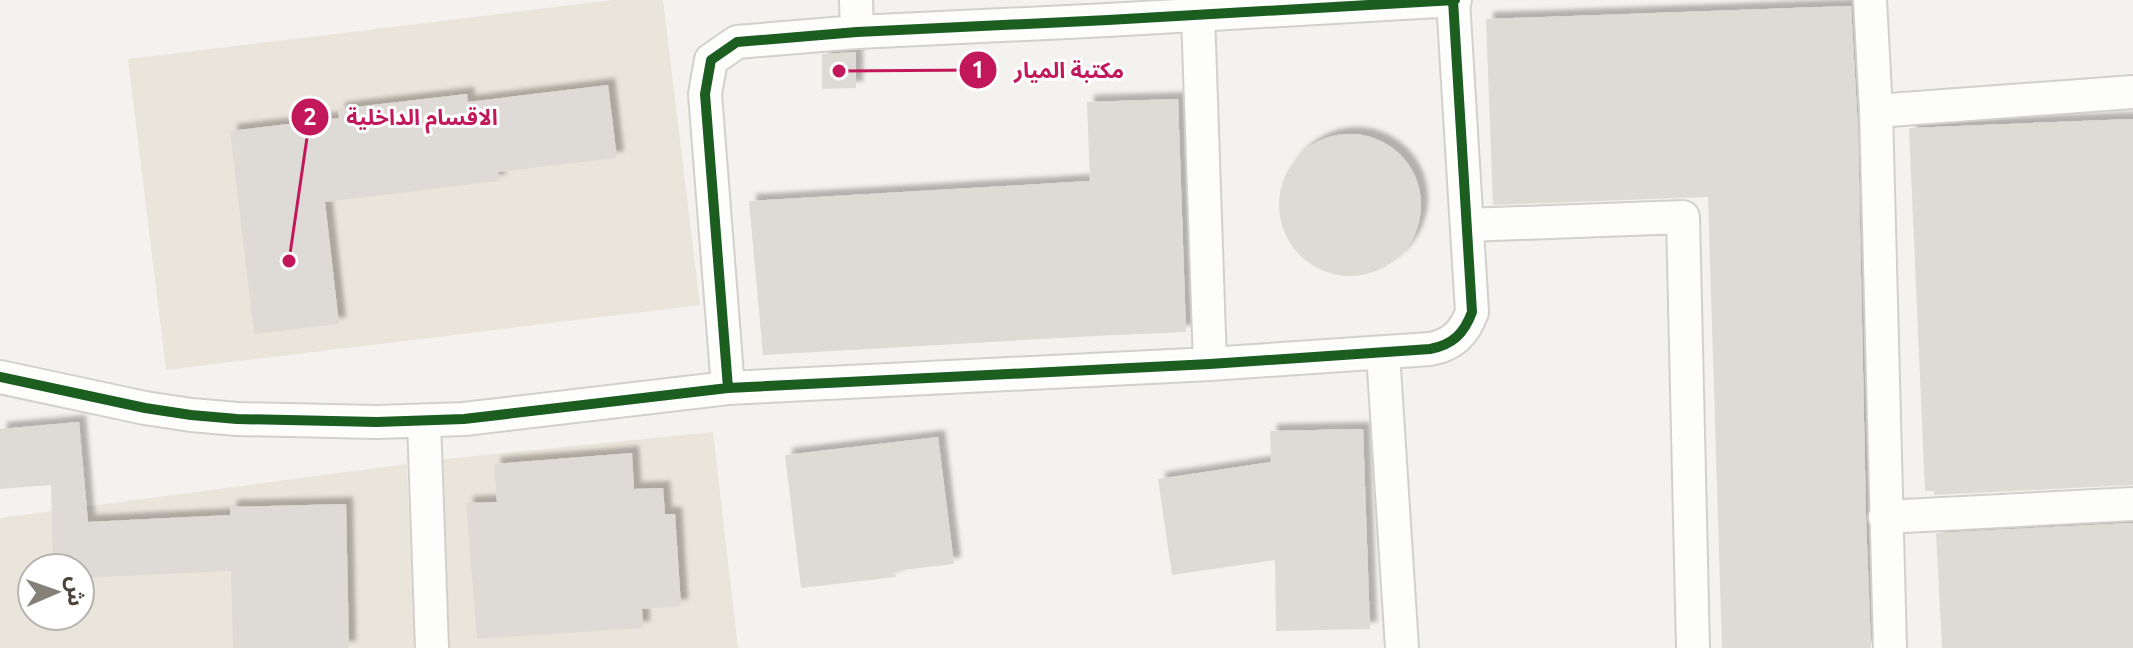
<svg xmlns="http://www.w3.org/2000/svg" width="2133" height="648" font-family="Ubuntu,'Noto Sans Arabic',sans-serif">
	<style>
		.education { fill: #eae5da; fill-rule: evenodd }
		.building { fill: #dedbd6; filter: url(#shadow) }
		.lines { fill: none; stroke-linecap: round; stroke-linejoin: round }
		.minor-casing { stroke: #d2d0cb; stroke-width: 36 }
		.minor { stroke: #fdfdfc; stroke-width: 32 }
		.cycleway-casing { stroke: #fff; stroke-width: 15 }
		.cycleway { stroke: #1b5e20; stroke-width: 10 }
		.leader { fill: none; stroke: #c2185b; stroke-width: 3 }
		.callout-dot { fill: #c2185b; stroke: #fff; stroke-width: 3 }
		.mark-label { font-size: 24px; text-anchor: middle; font-weight: bold; fill: #fff }
		.callout-label { font-size: 22px; text-anchor: middle; font-weight: bold; fill: #c2185b; stroke: #fff; stroke-width: 6; stroke-linejoin: round; paint-order: stroke }
	</style>
	<defs>
		<filter id="shadow"><feDropShadow dx="7" dy="-7" stdDeviation="2" flood-color="#0004"/></filter>
	</defs>
	<rect width="100%" height="100%" fill="#f4f2ee"/>
	<path class="education" d="M614 0H663L700 305 166 370 128 59Z
		M713 432 738 648H446L435 460Z
		M407 464 414 648H0V518ZM32 568H80V616H32Z"/>
	<path class="building" d="M1851 6 1858 130 1866 517 1871 648H1722L1708 197 1493 205 1486 19Z
		M856 52V88L822 89V54Z
		M608 85 617 158 498 172 499 181 325 202 339 324 254 334 230 131 339 118 338 109 467 94 468 102Z
		M1178 99 1186 332 1095 336 763 355 749 201 1090 181 1087 102Z
		M2133 119V485L1934 495V491H1925L1909 128Z
		M1279 205a71 71 0 1 1 142 0a71 71 0 1 1-142 0Z
		M79 422 88 522 230 515V507L346 504 349 648H233L231 571 80 578V568H53L51 485 0 489V429Z
		M1363 429 1370 629 1276 631 1275 560 1172 575 1158 479 1271 462 1270 431Z
		M938 437 954 564 894 571 896 577 801 588 785 455Z
		M632 453 634 489 663 488 665 514H675L681 606 642 609 643 628 477 639 466 503 497 502 494 464Z
		M2133 523V648H1942L1936 533Z"/>
	<g class="lines">
		<g class="minor-casing">
			<path id="minor" d="M856 0 857 32
				M1870 0 1876 111 1890 648
				M1198 14 1210 364
				M1876 111 2133 92
				M1467 225 1683 217 1693 648
				M1383 353 1402 648
				M0 377 145 408 191 415 237 419 377 422 464 419 728 388 1210 364 1430 349C1452 345 1464 334 1472 312L1453 0
				M728 388 705 94 711 60 737 42 857 32 1108 20 1455 0
				M424 421 432 648
				M1885 517 2133 504"/>
		</g>
		<use href="#minor" class="minor"/>
		<g class="cycleway-casing">
			<path id="cycleway" d="M0 377 145 408 191 415 237 419 377 422 464 419 728 388 1210 364 1430 349C1452 345 1464 334 1472 312L1453 0
				M728 388 705 94 711 60 737 42 857 32 1108 20 1455 0"/>
		</g>
		<use href="#cycleway" class="cycleway"/>
	</g>
	<path class="leader" d="M839 71L978 70M289 261L310 117"/>
	<g class="callout-dot">
		<circle cx="839" cy="71" r="8"/>
		<circle cx="289" cy="261" r="8"/>
		<circle cx="978" cy="70" r="20"/>
		<circle cx="310" cy="117" r="20"/>
	</g>
	<g class="mark-label">
		<text x="978" y="78">1</text>
		<text x="310" y="125">2</text>
	</g>
	<g class="callout-label">
		<text x="1069" y="78">مكتبة الميار</text>
		<text x="422" y="125">الاقسام الداخلية</text>
	</g>
	<g transform="translate(56 592) rotate(88)"><circle r="38" fill="#ffffff" stroke="#b7b4b0" stroke-width="2"/>
	<path d="M0-6L14 30L0 20L-14 30Z" fill="#868178"/>
	<text y="-12" font-size="22" font-weight="bold" text-anchor="middle" fill="#4b4439">ش</text>
	</g>
</svg>
